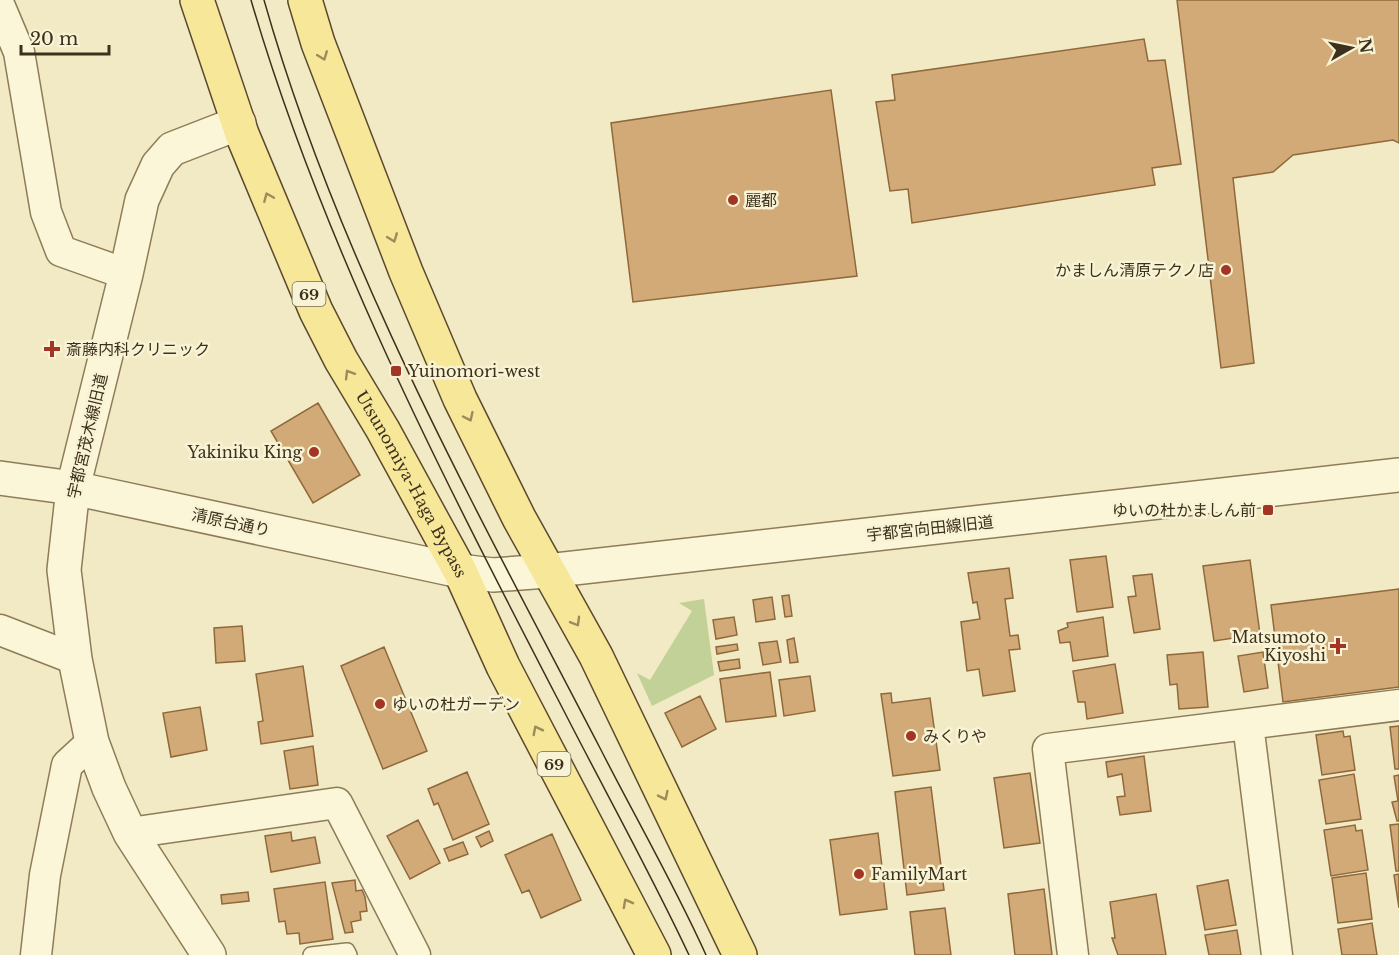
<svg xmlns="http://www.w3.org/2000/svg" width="1399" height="955" font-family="'Libre Baskerville','Noto Sans JP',serif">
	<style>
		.green { fill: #c2d197 }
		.building { fill: #d2aa77; stroke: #8f693c; stroke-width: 1.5 }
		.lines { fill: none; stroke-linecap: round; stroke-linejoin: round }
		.service-casing { stroke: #8e7c59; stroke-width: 18 }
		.minor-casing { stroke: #8e7c59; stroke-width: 33 }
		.tertiary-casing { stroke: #8e7c59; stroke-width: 36 }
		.primary-casing { stroke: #5b492d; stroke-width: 36 }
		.service { stroke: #fbf6d8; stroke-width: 15 }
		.minor { stroke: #fbf6d8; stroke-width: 30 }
		.tertiary { stroke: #fbf6d8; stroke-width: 33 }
		.primary { stroke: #f7e799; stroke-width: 33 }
		.tram { stroke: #3d311e; stroke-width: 1.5 }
		.oneway { stroke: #9a8c5c }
		.poi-dot { fill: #a23524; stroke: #f8f3d4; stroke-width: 2 }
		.labels { text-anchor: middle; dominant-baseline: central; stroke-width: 5; stroke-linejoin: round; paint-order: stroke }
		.shield { fill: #f8f3d4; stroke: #756b55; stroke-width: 1.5 }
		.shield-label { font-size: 15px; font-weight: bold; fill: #3d311e }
		.poi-label { font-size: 16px; fill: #3d311e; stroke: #f8f3d4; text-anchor: start }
		.street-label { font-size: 16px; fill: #3d311e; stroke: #f8f3d4 }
	</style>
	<rect width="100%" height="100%" fill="#f2eac4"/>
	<path class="green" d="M704 599 714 675 652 706 637 673 650 680 692 611 679 603Z"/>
	<path class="building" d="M1177 0H1399V143L1393 140 1293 155 1273 172 1233 178 1254 363 1221 368Z
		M1144 39 1148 61 1165 60 1181 164 1152 168 1155 185 912 223 908 189 890 191 876 102 895 100 892 75Z
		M831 90 857 276 633 302 611 123Z
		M318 403 360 475 313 503 271 431Z
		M1106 556 1113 607 1077 612 1070 560Z
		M1250 560 1260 634 1214 641 1203 566Z
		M1009 568 1013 598 1005 599 1010 636 1018 635 1020 649 1009 650 1015 691 983 696 979 669 967 671 961 622 980 619 977 602 973 603 968 573Z
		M1152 574 1160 629 1134 633 1128 597 1136 596 1133 576Z
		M1399 589V687L1283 702 1271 605Z
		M789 595 792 616 785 617 782 596Z
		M772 597 775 619 756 622 753 600Z
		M734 617 737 635 716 639 713 620Z
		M1103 617 1108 656 1073 661 1070 642 1060 643 1058 631 1068 627 1067 623Z
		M242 626 245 661 216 663 214 628Z
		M794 638 798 662 790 663 787 640Z
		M777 641 781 662 763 665 759 643Z
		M737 644 738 650 717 654 716 647Z
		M384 647 427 751 383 769 341 666Z
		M1203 652 1208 707 1179 709 1177 684 1170 685 1167 655Z
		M1263 652 1268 688 1244 692 1238 656Z
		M739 659 740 668 720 671 718 662Z
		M1115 664 1123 713 1087 719 1085 702H1078L1073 671Z
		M303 666 313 736 261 744 258 722 263 721 256 674Z
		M770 672 776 716 726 722 720 679Z
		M810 676 815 711 784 716 779 680Z
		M891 693 892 703 930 698 940 770 893 776 881 694Z
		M700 696 716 729 682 747 665 713Z
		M200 707 207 750 171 757 163 713Z
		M1399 726V769H1395L1390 727Z
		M1343 731 1344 737 1350 736 1355 770 1322 775 1316 735Z
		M313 746 318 785 290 789 284 751Z
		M1144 756 1151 811 1120 815 1117 797 1125 796 1122 774 1108 777 1106 762Z
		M467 772 489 824 453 840 438 803 434 805 428 789Z
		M1030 773 1040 843 1004 848 994 778Z
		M1354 774 1361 819 1326 824 1319 780Z
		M1399 775V821H1397L1392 802 1398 801 1394 776Z
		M931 787 944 890 907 895 895 792Z
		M418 820 440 863 410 879 387 836Z
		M1399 824V871H1396L1390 825Z
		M1355 825 1356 831 1362 830 1368 870 1331 876 1324 830Z
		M489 831 493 841 481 847 476 837Z
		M291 832 292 841 315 837 320 863 271 872 265 836Z
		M878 833 887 909 840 915 830 840Z
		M552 834 581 900 541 918 529 890 522 893 505 855Z
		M463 842 468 854 449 861 444 849Z
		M1366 873 1372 919 1338 923 1332 878Z
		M1399 874V908L1394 875Z
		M355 880 356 891 362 890 365 897 367 911 360 912 361 920 351 922 353 932 345 933 332 883Z
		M1228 880 1236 925 1205 930 1197 886Z
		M325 882 333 939 300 944 299 933 287 934 285 921 279 922 274 889Z
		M1044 889 1052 955H1015L1008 894Z
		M248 892 249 901 222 904 221 895Z
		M1156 894 1166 955H1118L1112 938H1115L1110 902Z
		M945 908 951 955H915L910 912Z
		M1372 923 1377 955H1342L1338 929Z
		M1237 930 1241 955H1209L1205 935Z"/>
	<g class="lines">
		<g class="service-casing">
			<path id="service" d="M311 955 347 951 349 955"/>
		</g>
		<g class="minor-casing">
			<path id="minor" d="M0 7 19 52 46 212 61 251 126 274
				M0 630 75 659
				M1248 724 1277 955
				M130 833 337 803 415 955
				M36 955 45 875 67 765 92 742
				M1073 955 1048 749 1399 705"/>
		</g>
		<g class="tertiary-casing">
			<path id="tertiary" d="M0 478 73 488 460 571 493 575 547 571 1399 475
				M209 955 130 833 109 788 92 742 75 659 64 570 73 488 126 274 142 200 158 165 172 149 239 123"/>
		</g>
		<g class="primary-casing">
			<g id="primary">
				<path id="s1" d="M197 0 242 134 316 311 341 360 383 430 460 571 503 666 654 955"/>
				<path d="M305 0 318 43 406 272 460 399 519 518 596 656 740 955"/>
			</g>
		</g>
		<use href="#service" class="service"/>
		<use href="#minor" class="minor"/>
		<use href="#tertiary" class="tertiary"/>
		<use href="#primary" class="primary"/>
		<path class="tram" d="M251 0C324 250 447 485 566 715 607 795 651 874 689 955
			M264 0C339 264 474 505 600 748 635 817 674 884 706 955"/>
	</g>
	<defs><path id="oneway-chevron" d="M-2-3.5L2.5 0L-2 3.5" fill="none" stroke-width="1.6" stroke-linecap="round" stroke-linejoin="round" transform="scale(1.5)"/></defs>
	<g class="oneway">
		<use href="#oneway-chevron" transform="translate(323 56) rotate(69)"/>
		<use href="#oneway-chevron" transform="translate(268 197) rotate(-113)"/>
		<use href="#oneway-chevron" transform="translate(393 238) rotate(69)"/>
		<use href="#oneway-chevron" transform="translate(349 374) rotate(-121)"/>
		<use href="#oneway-chevron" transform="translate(469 417) rotate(65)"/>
		<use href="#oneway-chevron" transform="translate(576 622) rotate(60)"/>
		<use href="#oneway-chevron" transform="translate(537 730) rotate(-117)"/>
		<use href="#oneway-chevron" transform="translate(664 796) rotate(64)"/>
		<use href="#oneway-chevron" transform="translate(627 903) rotate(-118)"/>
	</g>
	<g class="poi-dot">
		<circle cx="733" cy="200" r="6"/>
		<circle cx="1226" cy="270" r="6"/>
		<path d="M49 340h6v6h6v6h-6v6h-6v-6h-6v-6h6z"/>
		<rect x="390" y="365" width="12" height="12" rx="3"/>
		<circle cx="314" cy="452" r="6"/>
		<rect x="1262" y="504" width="12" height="12" rx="3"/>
		<path d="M1335 637h6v6h6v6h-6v6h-6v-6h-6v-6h6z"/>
		<circle cx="380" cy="704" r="6"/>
		<circle cx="911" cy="736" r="6"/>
		<circle cx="859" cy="874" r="6"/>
	</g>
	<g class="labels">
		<g class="shield">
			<rect x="292.5" y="282" width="33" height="24" rx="4.5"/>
			<rect x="537.5" y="752" width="33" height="24" rx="4.5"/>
		</g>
		<g class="shield-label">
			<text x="309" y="294">69</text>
			<text x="554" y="764">69</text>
		</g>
		<g class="poi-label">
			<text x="745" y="200">麗都</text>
			<text x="1214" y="270" text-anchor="end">かましん清原テクノ店</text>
			<text x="66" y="349">斎藤内科クリニック</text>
			<text x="408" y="371">Yuinomori-west</text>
			<text x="302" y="452" text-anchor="end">Yakiniku King</text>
			<text x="1256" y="510" text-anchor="end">ゆいの杜かましん前</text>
			<text x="1326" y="637" text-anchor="end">Matsumoto<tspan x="1326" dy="18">Kiyoshi</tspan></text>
			<text x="392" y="704">ゆいの杜ガーデン</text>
			<text x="923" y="736">みくりや</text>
			<text x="871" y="874">FamilyMart</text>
		</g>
		<g class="street-label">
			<text transform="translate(87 436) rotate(-77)">宇都宮茂木線旧道</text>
			<text stroke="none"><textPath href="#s1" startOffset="531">Utsunomiya-Haga Bypass</textPath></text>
			<text transform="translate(231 522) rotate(12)">清原台通り</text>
			<text transform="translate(930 528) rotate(-6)">宇都宮向田線旧道</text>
		</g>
	</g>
	<g transform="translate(1351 48) rotate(81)" stroke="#f8f3d4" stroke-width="4.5" paint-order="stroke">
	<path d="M0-4.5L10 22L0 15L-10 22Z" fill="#3d311e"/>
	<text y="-9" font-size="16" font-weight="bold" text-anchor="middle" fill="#3d311e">N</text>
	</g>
	<path d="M21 45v9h88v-9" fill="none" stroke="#3d311e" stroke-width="3"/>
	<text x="30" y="45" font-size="18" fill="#3d311e" stroke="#f8f3d4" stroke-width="4.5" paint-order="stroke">20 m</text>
</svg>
